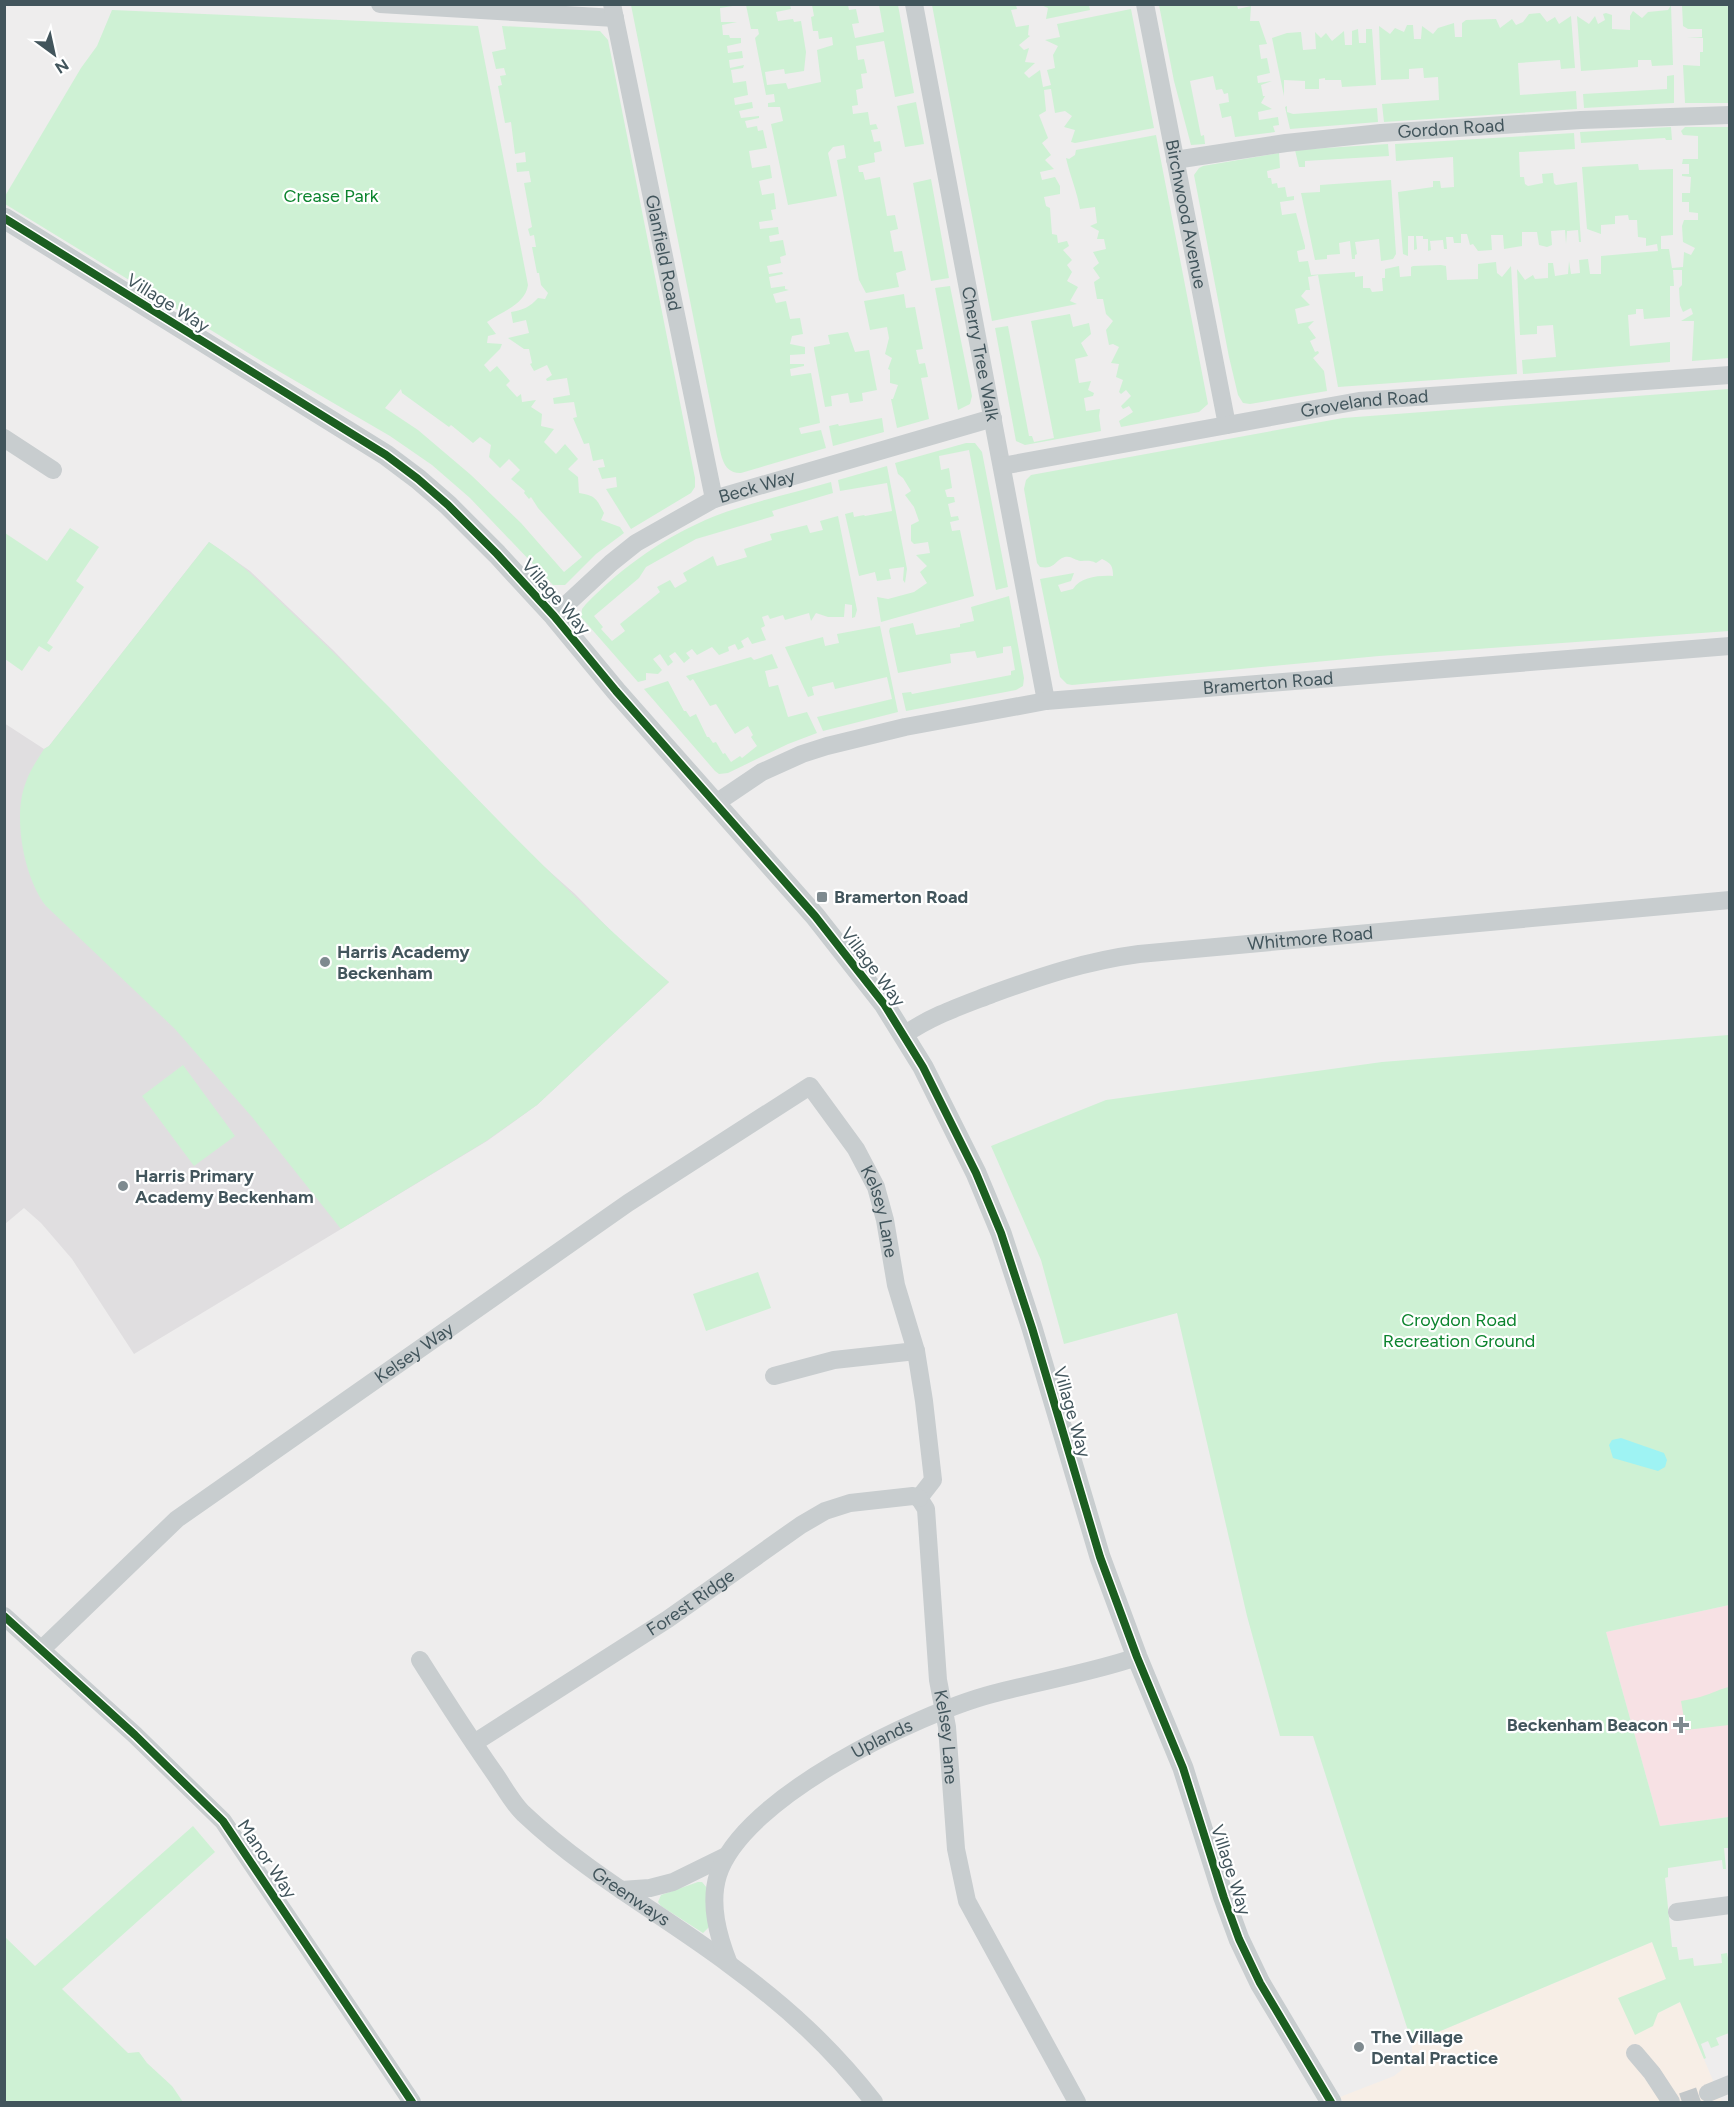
<svg xmlns="http://www.w3.org/2000/svg" width="1734" height="2107" font-family="Figtree,sans-serif">
	<style>
		.commercial { fill: #f7eee6 }
		.education { fill: #e0dee0 }
		.medical { fill: #f7e1e4 }
		.green { fill: #cef1d4; fill-rule: evenodd }
		.water { fill: #9ef3f3 }
		.lines { fill: none; stroke-linecap: round; stroke-linejoin: round }
		.minor-tunnel { stroke: #c3c7c9; stroke-width: 18; stroke-dasharray: 18 9; stroke-linecap: butt }
		.minor { stroke: #c8cdcf; stroke-width: 18 }
		.tertiary { stroke: #c8cdcf; stroke-width: 21 }
		.cycleway-casing { stroke: #fff; stroke-width: 11 }
		.cycleway { stroke: #1b5e20; stroke-width: 8 }
		.poi-dot { fill: #7e8a8f; stroke: #fff; stroke-width: 2 }
		.labels { text-anchor: middle; dominant-baseline: central; stroke-width: 4.5; stroke-linejoin: round; paint-order: stroke }
		.street-label { font-size: 18px; fill: #42555c; stroke: #fff }
		.park-label { font-size: 18px; fill: #0c842e; stroke: #fff }
		.poi-label { font-size: 18px; font-weight: bold; fill: #42555c; stroke: #fff; text-anchor: start }
	</style>
	<rect width="100%" height="100%" fill="#eeeded"/>
	<path class="commercial" d="M1652 1942 1666 1979 1619 1998 1658 2013 1680 2002 1722 2102H1343L1340 2097 1394 2076 1403 2069 1412 2054V2043Z"/>
	<path class="education" d="M209 542 250 571 334 651 530 854 575 894 622 942 669 982 537 1105 487 1141 134 1354 72 1259 41 1223 24 1208 5 1224 4 723 44 749 49 746Z"/>
	<path class="medical" d="M1729 1605V1817L1660 1826 1606 1632Z"/>
	<path class="green" d="M631 5H733V6L720 8 721 22H737L722 25 723 35H729L730 38H741V43L727 46 728 53 742 51 743 58 729 60 730 68 744 65 743 68 731 70 733 83 746 81 748 95 734 98 735 105 752 102 753 108 739 111 741 118 759 116V118L745 121 747 128 757 126 758 131 763 130 767 148 749 151 752 168 770 165 772 178 759 181 762 195 774 193 776 209 771 210 773 220 759 222 760 229 778 227 779 234 769 236 770 242 783 240 786 255 780 257 781 263 767 266 769 274 782 272 783 274 769 277 771 288 785 286V289L789 290 773 294 776 303 786 301 790 319 800 318 803 334 792 336 790 344 805 347V354L790 355V364H804V366L790 369 791 376 811 373 819 416 820 423 799 428 801 434 821 430 826 448 741 473C721 474 721 451 717 436Z
		M746 5H790L791 9 776 12 778 21 793 19 794 22 801 21 806 52 804 71 785 74 784 69 765 72 767 85 786 83 788 89 821 82 817 50 833 45 832 37 819 39 818 31H813L811 17 814 16 812 5H848L849 10 856 9 859 23 852 24 855 38 884 32 879 5H898L914 93 895 97 884 41 856 46 858 60 864 59 867 73 861 74 863 88 856 90 858 105 852 106 853 114 868 112 870 125 876 124 878 129 871 130 874 142 880 141 882 151 874 153 875 162 858 166 859 172H863L865 180 880 177 887 216 895 215 898 229 890 231 894 252 902 251 906 270 896 273 899 287 866 293 859 280 837 160 846 158 844 145 833 147 828 153 837 196 788 205 771 124 783 121 780 107H768V103L775 102 774 94 766 95 755 38 759 34 758 29H751Z
		M932 5H1016L1017 9 1011 10 1016 27 1029 25 1028 35 1030 36 1019 45 1024 50 1029 48 1025 62 1035 63 1024 73 1029 78 1040 70 1043 87 1051 85 1047 70 1055 68 1053 55 1058 46 1045 40 1060 37 1057 24 1131 9 1154 128 1075 143 1071 142 1075 130 1064 127 1072 116 1065 111 1055 113 1051 89 1044 90 1046 111 1039 115 1048 138 1042 143 1051 155 1045 160 1054 169 1040 172 1042 180 1055 177 1060 186V194L1044 197 1046 206 1050 208 1052 234 1057 235 1058 243 1067 241 1069 246 1063 250 1072 260 1067 265 1072 272 1067 281 1078 287 1070 301 1077 304 992 321Z
		M1044 5H1089L1090 10 1046 19 1048 8 1041 5Z
		M1159 5H1237L1238 9 1251 6 1250 21H1259L1267 44 1259 45 1261 59 1267 58 1270 73 1257 76 1258 83 1272 81 1261 85 1263 96H1265L1261 103 1272 109 1258 112 1259 120 1278 117 1279 125 1273 126 1275 132 1235 137 1231 116 1222 118 1219 104 1229 102 1228 93 1224 94 1222 89 1216 90 1213 76 1190 81 1201 136 1204 135 1205 144 1191 145 1174 81Z
		M1671 5 1673 65 1652 66 1651 60H1638V67L1581 71 1577 16 1589 24 1595 16 1598 24 1605 20 1603 14 1606 13 1612 15V29L1630 30V16L1633 11 1642 18 1648 12 1668 10Z
		M1682 5H1729V103H1685L1683 65 1700 66V52H1703V38L1687 37H1702V29H1688L1683 26Z
		M112 10 478 26 528 285C525 305 502 311 487 322L496 334 488 336 487 343 502 344 500 349 484 365 490 372 497 366 510 381 506 385 517 397 521 394 522 402 536 400 531 407 542 414 541 426 554 429 544 442 556 454 565 444 578 459 568 469 578 477 579 493C596 496 596 498 604 513L601 520 620 527 624 533 596 554 565 585H553L470 498 432 465 390 436 263 362 5 204V196L81 68 97 46ZM401 389 402 393 449 427 451 425 473 443 480 437 491 445 489 457 500 468 509 459 520 470 511 479 525 491 524 493 529 499 531 497 538 508 582 557 564 572 521 523 471 475 418 430 385 408Z
		M1540 13 1547 22 1555 17 1559 24 1571 16 1575 68 1561 69 1560 60 1518 63 1520 95 1576 91 1577 109 1384 122 1382 104 1439 100 1438 77 1424 78 1423 68 1409 69V79L1381 80 1379 26 1390 34 1395 28 1404 32 1407 25H1413L1414 39H1421L1422 26 1433 34 1438 28 1454 23 1455 37H1462V23L1466 20 1496 19 1500 28 1512 19 1516 25 1523 22 1529 14Z
		M502 26 600 31 608 40 695 478V487L691 493 631 529 606 489 617 487 616 477 602 479 598 468 605 467 603 459 593 461 589 443 584 444 573 418 577 417 574 402 554 404 553 398 570 395 567 378 547 381 546 379 552 375 547 365 534 371 530 364 532 363 529 349H524L508 338 529 333 526 320 513 323 511 312C523 310 530 307 538 298L545 299 548 293 541 285 539 273H537L532 247H536L534 235 530 236 528 229 532 227 524 183 531 182 529 171 517 172 516 163 526 162 525 152 515 154 511 122 505 123 498 86 502 85 500 76 506 75 504 68 496 69 492 52 506 49Z
		M1358 29 1359 43H1366V29H1372L1376 85 1342 87 1341 80H1325V78L1319 79V89H1305V81L1284 80V96L1272 38 1287 33 1301 32 1303 50 1316 49 1315 32 1321 38 1326 33 1332 41 1344 31 1345 45H1352V31Z
		M1674 75V103L1584 108 1583 94 1667 89V76Z
		M916 102 924 144 905 147 897 106Z
		M1287 106V112L1293 114 1377 108 1378 122 1290 129 1285 107Z
		M1671 127 1672 140H1666L1665 138 1581 143 1580 132Z
		M1685 127H1729V358L1692 361 1694 321H1681L1693 314 1691 308 1683 312 1680 305 1679 288 1682 285V270H1673L1674 286H1670V317L1644 319 1643 309H1636V314L1628 315 1630 346 1670 342V362L1523 374 1522 360 1556 357 1553 325 1537 326V334L1520 335 1517 269 1525 280 1533 275 1535 279 1548 278V263H1553L1555 276 1568 274 1569 261 1571 274 1580 273 1579 260 1588 259 1590 274H1601V256L1658 251 1657 244 1646 246V238L1638 237 1637 220H1629L1628 215 1615 216V224L1601 225V234L1587 229 1582 167 1638 164 1639 170 1673 169V235L1661 236V249H1669L1672 268 1683 267 1684 252 1691 255 1695 248 1683 242 1682 226 1684 220H1698V213L1689 212V202H1682V193H1690L1691 177 1682 176V174H1689V164H1682L1683 159H1698V136L1683 135 1681 131Z
		M1574 133 1575 149 1519 152 1520 177H1524L1525 184 1528 186 1543 183 1542 174 1553 173 1554 183 1556 185 1577 182 1581 242H1579L1578 230 1567 231 1566 244 1565 230 1551 231 1552 245 1547 247 1539 245 1537 232H1522V246L1504 249 1503 235H1491L1492 250 1478 251 1473 244 1470 245 1467 234H1461V243H1454L1453 237H1446L1447 249H1444L1443 240 1430 241 1431 250 1428 251V239H1423V236H1416L1417 249 1414 250V236H1408V256L1403 254 1398 192 1433 187V181H1440L1441 188 1454 187 1453 157 1396 161 1395 144Z
		M1156 135 1208 404 1199 412 1121 427 1119 421 1133 412 1129 406 1123 409 1121 406 1131 396 1126 390 1121 394 1119 392 1123 380 1116 377 1119 364 1111 363 1119 347 1113 344 1109 345 1106 330 1113 321 1106 314 1103 299H1097L1094 282 1100 278 1093 268 1099 263 1093 252 1106 249 1104 239H1097L1099 231 1090 226 1097 223 1095 207 1080 209C1077 191 1070 176 1066 158L1069 159 1075 155 1076 150Z
		M1388 144 1389 156 1305 161V167H1299L1295 150Z
		M1279 153 1280 168 1267 171 1268 178H1271L1272 184 1277 183 1278 188 1285 187 1287 197 1294 196V200L1280 202 1282 215 1296 213 1305 246V249L1297 251 1299 262 1308 261 1311 275 1355 272V277L1363 276V288H1370L1372 292 1383 291 1382 278H1385V269L1399 266 1400 277 1411 276V267L1413 266 1441 265 1446 266 1447 280 1478 279V264L1496 262 1497 273 1502 277 1511 266 1517 374 1338 387 1318 275 1308 277 1310 290H1306L1301 296 1310 305 1295 309 1298 324 1314 321 1308 327 1316 338 1310 341 1315 352 1318 351 1319 353 1313 358 1324 371 1327 391 1250 404 1243 403 1238 395 1229 357 1194 175 1199 168 1203 166Z
		M931 179 949 278 931 281 913 183Z
		M1391 180 1396 254 1393 259 1381 261 1379 239 1355 242 1357 254 1355 255V259H1352L1350 241 1339 243 1340 254 1327 255V259L1315 260 1301 193 1320 192V185Z
		M950 286 972 396 970 404 958 410 935 288Z
		M904 294 906 308 915 307 923 349 916 350 919 364 925 363 928 377 921 378 929 419 897 428 891 399H893L898 385 890 383V370L888 369 892 358 885 354 889 338 887 327 870 330 864 301Z
		M1070 314 1073 327 1089 323 1091 334 1081 343 1088 356 1075 359 1079 383 1091 381 1088 390 1094 393 1093 396 1084 398 1086 411 1100 409 1099 416 1101 431 1025 445 1016 441 995 328 1008 326 1029 436H1032L1034 442 1054 438 1031 321Z
		M848 332 855 352 869 350 877 390 862 393 863 401 850 403 848 393 831 396 832 406 825 407 814 349V347L830 344 828 335Z
		M1729 389V631L1379 656 1072 685 1067 684 1060 677 1040 579 1074 573 1071 581 1058 585 1061 592 1073 589C1080 577 1100 575 1113 576 1113 566 1111 563 1102 559L1096 563C1090 560 1087 561 1081 561 1074 560 1070 554 1062 558 1053 564 1053 569 1040 567L1037 563 1024 489 1026 480 1031 475 1343 418Z
		M882 418 884 432 833 446 829 426 838 424 839 426Z
		M966 443H975L982 452 1008 587 996 590 969 450 939 456 941 470 949 468 952 488 945 490 947 497H954L955 502 948 504 951 517 958 516 959 520 950 522 952 531 960 530 974 596 881 622 877 597 888 599 914 592 927 583 920 572 927 566 916 555 930 553 928 542 914 544 911 541V525L919 521 914 507 905 495 911 491 903 478 898 474 895 463Z
		M887 466 907 569 905 583 903 580 904 567 889 569 891 579 877 581 875 572 859 576 845 514 853 512 854 517 864 515 865 516 892 511 887 483 840 491 838 480Z
		M831 482 833 493 772 511 774 516 696 539 646 567 639 578 594 616 603 627 601 629 612 641 625 631 620 624 660 592 657 587 670 580 675 588 687 581 683 573 713 556 717 566 747 557 744 549 772 540 770 534 807 525 810 533 823 530 820 521 838 516 857 610 855 617 852 618V605L845 604 844 617H828L816 613 811 621 809 613 785 620 783 615 770 619 768 615 762 617 765 626 761 628 766 640 752 644 748 637 741 641 744 647 738 650 735 644 728 647 729 651 719 655 712 647 697 655 692 649 686 653 690 658 684 663 675 652 669 656 673 662 668 666 660 654 653 659 662 670 658 674 646 673V680L638 682 581 617 582 609 586 604C623 566 666 536 715 516 752 502 793 493 831 482Z
		M70 528 99 547 76 581 84 587 47 643 53 647 49 652 39 646 22 671 5 659V533L47 561Z
		M209 542C241 562 265 587 292 613 325 644 358 676 390 708 480 802 570 897 669 982L537 1105 486 1141 341 1229 252 1117 175 1029 46 906C24 878 12 816 26 782 30 770 38 759 44 749L49 746Z
		M1009 596 1024 678 1023 686 1016 690 906 711 902 693 911 692 912 694 1011 675V671L1015 670 1011 646 1003 647V653L977 658 975 651 950 654 951 663 898 673 889 631 890 628 913 623 916 635 960 627V624L974 621 971 607Z
		M880 626 898 712 823 731 817 717 892 699 887 677 835 689 833 682 812 687 814 695 808 697 785 647 823 637 825 646 839 643 837 634Z
		M772 654 778 668 765 671 769 687 778 685 788 717 807 712 817 733 788 744 728 773 719 774 715 771 644 689 668 681 684 711H686L690 717 696 714 707 737H709L713 743 716 742 723 754 725 753 731 762 740 756 742 758 757 746 751 737 753 735 748 726 735 734 716 704 710 706 693 679 690 681 686 676 751 657 754 660Z
		M1729 1035V1605L1606 1632 1660 1826 1729 1817V1848H1724L1726 1869H1723L1722 1860 1668 1868V1877L1665 1878 1672 1947H1677L1679 1960 1693 1958 1694 1966 1722 1963 1721 1954 1727 1953 1729 1963V2033L1716 2038 1719 2045 1711 2048 1708 2041 1701 2044 1706 2058 1704 2059 1680 2002 1658 2013 1653 2026 1635 2035 1618 1998 1666 1979 1652 1942 1412 2043 1313 1736H1280L1247 1616 1177 1313 1064 1344 1041 1260 991 1146 1106 1100 1382 1062Z
		M183 1065 235 1136 194 1166 142 1096Z
		M758 1272 771 1308 706 1331 693 1294Z
		M1729 1687V1725L1686 1730 1681 1701C1690 1699 1698 1698 1706 1695 1715 1692 1720 1689 1729 1687Z
		M193 1826 215 1852 62 1989 128 2053 139 2052 147 2063 172 2086 183 2102H5V1937L35 1966Z
		M698 1882H702L707 1888 709 1927 703 1933 661 1906 658 1902 661 1895Z"/>
	<path class="water" d="M1621 1438 1664 1453 1667 1460 1665 1467 1658 1471 1613 1458 1609 1445 1612 1440Z"/>
	<g class="lines">
		<path class="minor-tunnel" d="M1682 2102 1708 2093"/>
		<g class="minor">
			<path d="M380 4 615 18"/>
			<path id="s1" d="M612 4 714 499"/>
			<path id="s2" d="M914 4 1046 701"/>
			<path id="s3" d="M1145 4 1227 425"/>
			<path id="s4" d="M1175 160 1286 143 1381 133 1581 120 1730 115"/>
			<path d="M4 438 53 470"/>
			<path id="s5" d="M1002 466 1359 401 1730 375"/>
			<path id="s6" d="M554 616 611 563 636 543 714 499 993 418"/>
			<path id="s7" d="M716 803 762 772 802 754 827 746 905 727 1046 701 1730 646"/>
			<path id="s8" d="M904 1035C931 1016 961 1006 992 994 1042 976 1086 961 1139 954L1730 900"/>
			<path d="M774 1376 834 1360 916 1351"/>
			<path id="s9" d="M919 1498 926 1509 938 1680 947 1727 956 1849 967 1901 1077 2102"/>
			<path d="M4 1616 135 1735 223 1821 412 2102"/>
			<path id="s10" d="M42 1649 177 1519 628 1203 810 1086 856 1149 876 1187 885 1220 896 1285 916 1351 924 1401 933 1480 919 1498"/>
			<path id="s11" d="M420 1660C444 1698 469 1737 495 1774 504 1787 513 1804 524 1814 586 1873 662 1914 730 1965 786 2006 831 2047 874 2102"/>
			<path id="s12" d="M474 1743 668 1619 801 1525 825 1511 850 1503 913 1496 919 1498"/>
			<path d="M621 1890 650 1888 673 1882 726 1856"/>
			<path d="M1677 1912 1730 1905"/>
			<path id="s13" d="M729 1964C718 1936 709 1904 718 1875 743 1797 917 1714 992 1694 1040 1681 1090 1673 1137 1657"/>
			<path d="M1635 2053 1652 2073 1671 2102"/>
			<path d="M1708 2093 1730 2084"/>
		</g>
		<path class="tertiary" d="M4 218 386 455 418 479 448 505 497 554 554 616 616 691 815 916 884 1004 923 1067 976 1173 1001 1233 1032 1328 1100 1557 1137 1657 1183 1768 1224 1898 1239 1939 1260 1983 1331 2102"/>
		<g class="cycleway-casing">
			<path id="cycleway" d="M4 218 386 455 418 479 448 505 497 554 554 616 616 691 815 916 884 1004 923 1067 976 1173 1001 1233 1032 1328 1100 1557 1137 1657 1183 1768 1224 1898 1239 1939 1260 1983 1331 2102
				M4 1616 135 1735 223 1821 412 2102"/>
		</g>
		<use href="#cycleway" class="cycleway"/>
	</g>
	<g class="poi-dot">
		<rect x="816" y="891" width="12" height="12" rx="3"/>
		<circle cx="325" cy="962" r="6"/>
		<circle cx="123" cy="1186" r="6"/>
		<path d="M1678 1716h6v6h6v6h-6v6h-6v-6h-6v-6h6z"/>
		<circle cx="1359" cy="2047" r="6"/>
	</g>
	<g class="labels">
		<g class="street-label">
			<text stroke="none"><textPath href="#s4" startOffset="278">Gordon Road</textPath></text>
			<text stroke="none"><textPath href="#s3" startOffset="214">Birchwood Avenue</textPath></text>
			<text stroke="none"><textPath href="#s1" startOffset="254">Glanfield Road</textPath></text>
			<text transform="translate(168 303) rotate(32)">Village Way</text>
			<text stroke="none"><textPath href="#s2" startOffset="356">Cherry Tree Walk</textPath></text>
			<text stroke="none"><textPath href="#s5" startOffset="368">Groveland Road</textPath></text>
			<text stroke="none"><textPath href="#s6" startOffset="244">Beck Way</textPath></text>
			<text transform="translate(556 597) rotate(49)">Village Way</text>
			<text stroke="none"><textPath href="#s7" startOffset="572">Bramerton Road</textPath></text>
			<text stroke="none"><textPath href="#s8" startOffset="422">Whitmore Road</textPath></text>
			<text transform="translate(873 967) rotate(53)">Village Way</text>
			<text stroke="none"><textPath href="#s10" startOffset="1100">Kelsey Lane</textPath></text>
			<text stroke="none"><textPath href="#s10" startOffset="477">Kelsey Way</textPath></text>
			<text transform="translate(1072 1412) rotate(74)">Village Way</text>
			<text stroke="none"><textPath href="#s12" startOffset="258">Forest Ridge</textPath></text>
			<text stroke="none"><textPath href="#s9" startOffset="242">Kelsey Lane</textPath></text>
			<text stroke="none"><textPath href="#s13" startOffset="309">Uplands</textPath></text>
			<text transform="translate(267 1859) rotate(56)">Manor Way</text>
			<text transform="translate(1231 1870) rotate(72)">Village Way</text>
			<text stroke="none"><textPath href="#s11" startOffset="321">Greenways</textPath></text>
		</g>
		<g class="park-label">
			<text x="331" y="196">Crease Park</text>
			<text x="1459" y="1320">Croydon Road<tspan x="1459" dy="21">Recreation Ground</tspan></text>
		</g>
		<g class="poi-label">
			<text x="834" y="897">Bramerton Road</text>
			<text x="337" y="952">Harris Academy<tspan x="337" dy="21">Beckenham</tspan></text>
			<text x="135" y="1176">Harris Primary<tspan x="135" dy="21">Academy Beckenham</tspan></text>
			<text x="1668" y="1725" text-anchor="end">Beckenham Beacon</text>
			<text x="1371" y="2037">The Village<tspan x="1371" dy="21">Dental Practice</tspan></text>
		</g>
	</g>
	<rect width="1734" height="2107" fill="none" stroke="#42555c" stroke-width="12"/>
	<g transform="translate(54 54) rotate(147)" stroke="#ffffff" stroke-width="4.5" paint-order="stroke">
	<path d="M0-4.5L10 22L0 15L-10 22Z" fill="#42555c"/>
	<text y="-9" font-size="16" font-weight="bold" text-anchor="middle" fill="#42555c">N</text>
	</g>
</svg>
